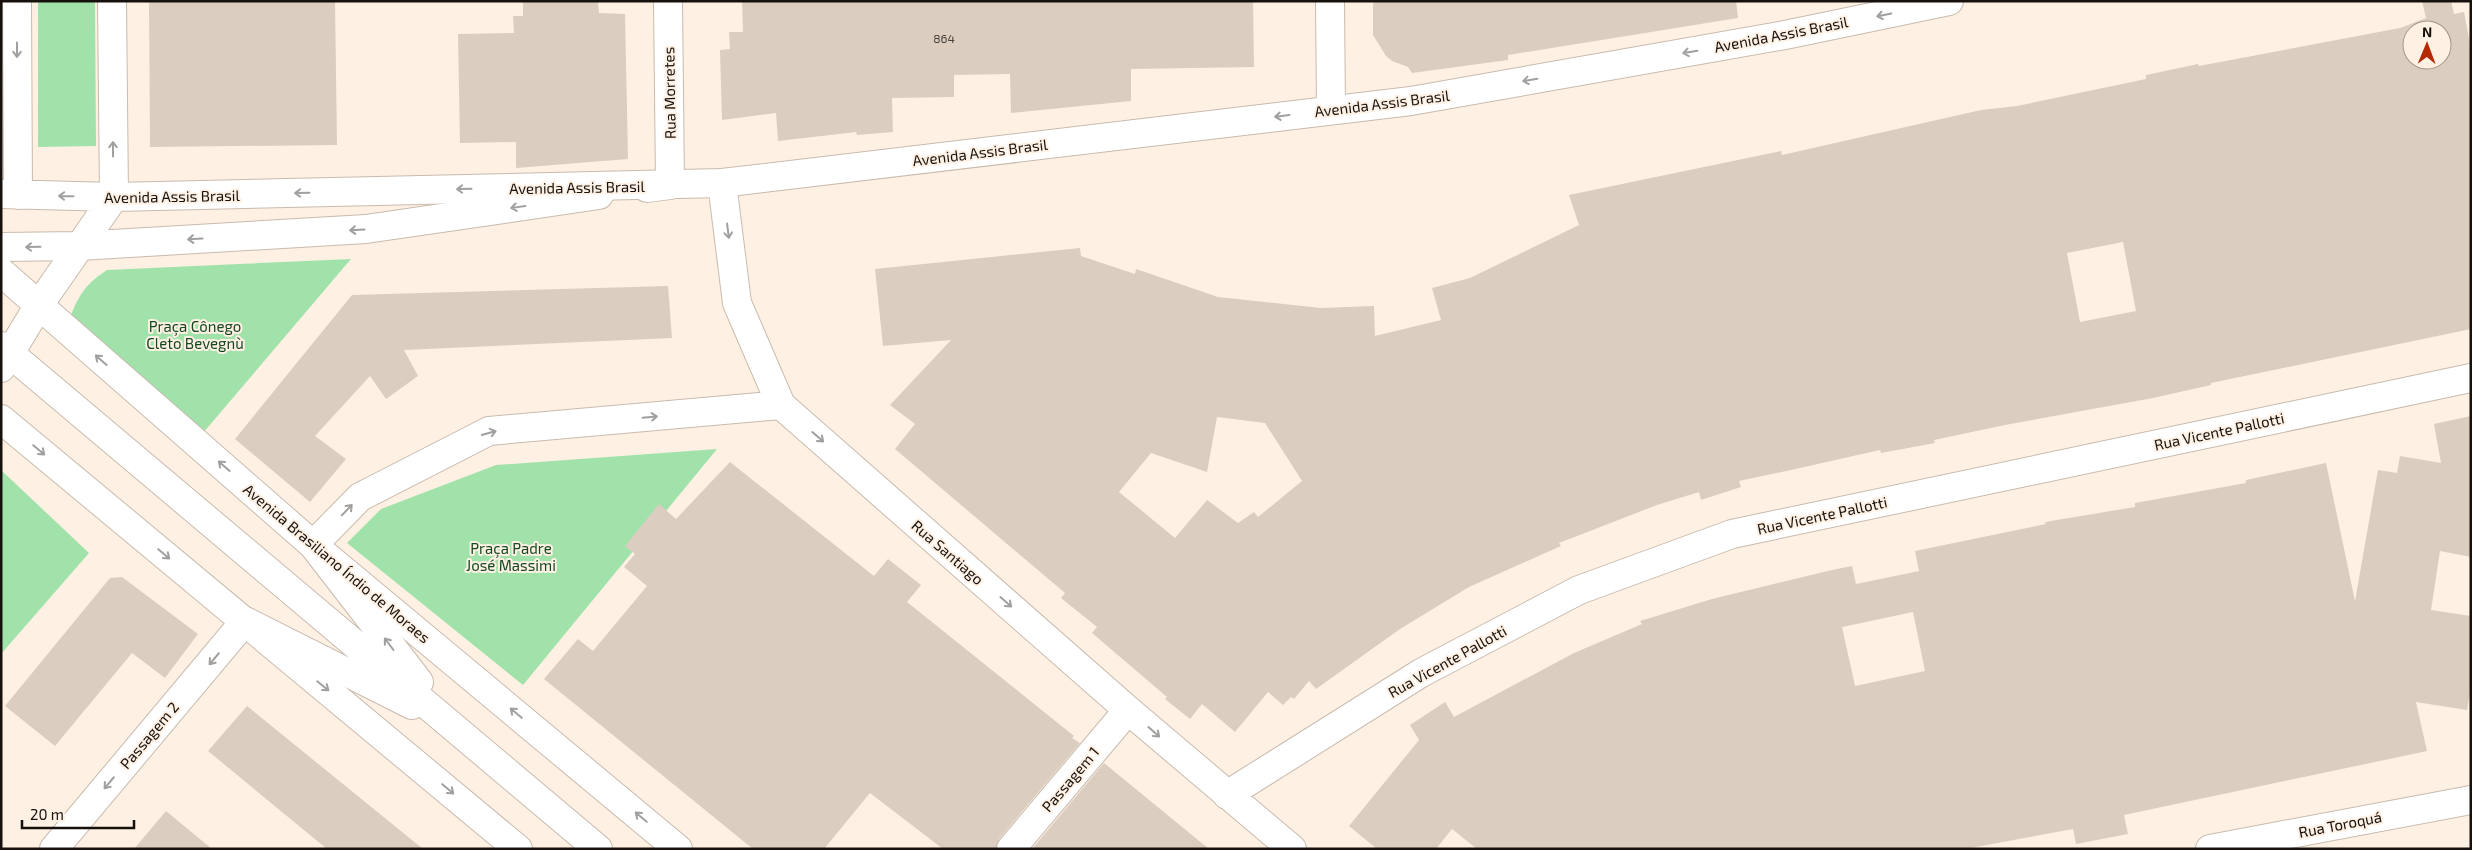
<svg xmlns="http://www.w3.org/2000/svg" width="2472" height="850" font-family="'Exo 2',sans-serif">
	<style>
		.green { fill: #a1e2ab }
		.building { fill: #dbcec1; fill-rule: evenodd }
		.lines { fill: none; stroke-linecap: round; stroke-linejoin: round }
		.minor-casing { stroke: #c8bbae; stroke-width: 30 }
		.major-casing { stroke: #c8bbae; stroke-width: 30 }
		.minor { stroke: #fff; stroke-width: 28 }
		.major { stroke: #fff; stroke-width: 28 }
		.oneway { stroke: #a2a09e }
		.labels { text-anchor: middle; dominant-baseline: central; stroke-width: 4; stroke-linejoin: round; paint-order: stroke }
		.number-label { font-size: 12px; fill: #47403a }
		.street-label { font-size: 15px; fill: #16110d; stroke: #fef0e3 }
		.park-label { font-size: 15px; fill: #144721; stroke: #fef0e3 }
	</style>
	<rect width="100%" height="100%" fill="#fef0e3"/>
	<path class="green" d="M38 1H95L96 146 38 147Z
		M351 259 203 433 71 315C80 293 87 283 107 270Z
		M717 449 523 685 347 543 381 509 496 465Z
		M1 470 89 553 1 654Z"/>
	<path class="building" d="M149 1H335L337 145 150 147Z
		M523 1H598L599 13 625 14 628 159 516 168V142L460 143 458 34 514 33 513 16H523Z
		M742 1H1253L1254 67 1131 69V101L1011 113 1010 74 954 75V97L892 98 893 132 857 135 856 132 778 141 776 113 722 120 720 50 730 49 729 32H743Z
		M1373 1H1736L1738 18 1508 55V60L1412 73 1408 67 1392 61 1386 56 1373 35Z
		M2422 1H2451L2454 14 2464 12 2471 49V329L2211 383V385L2153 398 2005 425 1934 440 1935 443 1881 453 1880 450 1791 470 1739 481 1741 487 1701 500 1699 492 1657 505 1559 543 1561 546 1469 587 1400 629 1316 689 1309 681 1294 699 1291 697 1283 705 1268 692 1235 732 1202 704 1190 719 1165 699 1167 697 1092 633 1097 627 1061 598 1065 593 895 449 915 424 890 405 951 340 883 346 875 269 1080 248 1081 256 1135 274 1136 269 1218 297 1321 308 1374 306 1375 336 1441 320 1432 288 1470 278 1579 225 1569 195 1781 151 1782 155 1981 110 2017 106 2146 79V75L2198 64 2199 66 2400 28 2426 18ZM2412 30H2442V60H2412ZM2123 242 2136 311 2080 322 2067 253ZM1217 417 1265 423 1302 481 1258 517 1254 512 1238 523 1207 500 1175 538 1119 492 1151 453 1207 472Z
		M668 286 672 338 404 350 418 376 386 399 370 376 315 436 346 459 310 502 235 439 352 295Z
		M2471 416V557L2440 551 2431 610 2471 616V688L2467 710 2416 702 2427 751 2124 815 2128 834 2076 844 2073 829 1965 849H1477L1452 829 1436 849H1377L1349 826 1419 740 1410 725 1445 702 1454 717 1574 653 1642 624 1640 621 1712 599 1832 570 1852 566 1856 584 1919 571 1915 551 2046 524 2045 522 2135 507V503L2246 483V480L2326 463 2355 601 2378 470 2397 473 2400 456 2441 463 2434 424ZM1913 612 1925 671 1855 686 1842 627Z
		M730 462 874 576 888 559 921 585 907 602 1074 736 1072 738 1080 743 999 839 996 849H943L870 793 824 849H753L544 679 578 639 593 651 647 586 624 567 635 554 625 546 659 504 676 519Z
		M122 577 198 634 165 678 132 653 55 746 5 706 110 578Z
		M247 706 423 849H327L208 751Z
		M1104 763 1209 849H1032Z
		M166 811 212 849H134Z"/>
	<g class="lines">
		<g class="minor-casing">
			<path id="minor" d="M1330 1 1331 110
				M722 183 737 303 781 405 1128 710 1292 849
				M647 188 670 185 668 1
				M1 247 79 246 366 229 599 195
				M1 346 598 849
				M419 682 313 545 360 497 489 431 781 405
				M1227 795 1421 673 1579 590 1732 534 2471 378
				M54 849 245 621 412 705
				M1011 849 1128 710
				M2210 849 2471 800"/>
		</g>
		<g class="major-casing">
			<path id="major" d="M17 1 18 195
				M112 1 114 197
				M1 194 114 197 722 183 1411 101 1785 35 1949 1
				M1 272 313 545 678 849
				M1 368 39 305 114 197
				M1 419 518 849"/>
		</g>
		<use href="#minor" class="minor"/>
		<use href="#major" class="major"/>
	</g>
	<defs><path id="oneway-shaft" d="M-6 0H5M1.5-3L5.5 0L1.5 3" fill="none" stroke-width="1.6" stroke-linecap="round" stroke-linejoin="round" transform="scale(1.25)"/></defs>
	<g class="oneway">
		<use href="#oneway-shaft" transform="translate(1884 15) rotate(168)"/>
		<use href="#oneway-shaft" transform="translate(17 50) rotate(90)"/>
		<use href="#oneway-shaft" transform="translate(1690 52) rotate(170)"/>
		<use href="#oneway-shaft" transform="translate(1530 80) rotate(170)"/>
		<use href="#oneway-shaft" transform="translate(1282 116) rotate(173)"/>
		<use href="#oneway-shaft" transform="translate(113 149) rotate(-90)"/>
		<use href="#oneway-shaft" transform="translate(464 189) rotate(179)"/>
		<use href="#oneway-shaft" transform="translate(302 193) rotate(179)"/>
		<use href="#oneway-shaft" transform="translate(66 196) rotate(-179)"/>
		<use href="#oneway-shaft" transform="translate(518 207) rotate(172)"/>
		<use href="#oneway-shaft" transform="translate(357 230) rotate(177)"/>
		<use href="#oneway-shaft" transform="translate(728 231) rotate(83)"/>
		<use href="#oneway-shaft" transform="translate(195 239) rotate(177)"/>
		<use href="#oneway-shaft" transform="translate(33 247) rotate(179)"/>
		<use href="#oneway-shaft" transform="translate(101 360) rotate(-139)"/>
		<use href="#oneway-shaft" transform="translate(650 417) rotate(-5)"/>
		<use href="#oneway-shaft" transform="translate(489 433) rotate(-16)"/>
		<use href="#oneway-shaft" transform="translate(818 437) rotate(41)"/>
		<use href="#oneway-shaft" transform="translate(39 450) rotate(40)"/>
		<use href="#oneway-shaft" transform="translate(224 466) rotate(-139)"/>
		<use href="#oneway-shaft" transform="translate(347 510) rotate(-46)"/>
		<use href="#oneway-shaft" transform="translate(164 554) rotate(40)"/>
		<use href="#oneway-shaft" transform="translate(1006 602) rotate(41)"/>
		<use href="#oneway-shaft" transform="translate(389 644) rotate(-127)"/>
		<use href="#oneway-shaft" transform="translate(214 659) rotate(130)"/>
		<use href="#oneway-shaft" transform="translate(323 686) rotate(39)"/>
		<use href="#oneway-shaft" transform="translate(516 713) rotate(-140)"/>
		<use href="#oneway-shaft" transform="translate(1154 732) rotate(41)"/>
		<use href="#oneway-shaft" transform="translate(109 783) rotate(130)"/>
		<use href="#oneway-shaft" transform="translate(448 789) rotate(40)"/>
		<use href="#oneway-shaft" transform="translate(641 817) rotate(-140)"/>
	</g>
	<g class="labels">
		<g class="number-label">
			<text x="944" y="38">864</text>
		</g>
		<g class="street-label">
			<text transform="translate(1781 34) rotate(-11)">Avenida Assis Brasil</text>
			<text transform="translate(669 93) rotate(-91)">Rua Morretes</text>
			<text transform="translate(1382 103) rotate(-7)">Avenida Assis Brasil</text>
			<text transform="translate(980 152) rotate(-7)">Avenida Assis Brasil</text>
			<text transform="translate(577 187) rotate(-1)">Avenida Assis Brasil</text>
			<text transform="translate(172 196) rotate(-1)">Avenida Assis Brasil</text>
			<text transform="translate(2219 431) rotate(-12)">Rua Vicente Pallotti</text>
			<text transform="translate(1822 515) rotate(-12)">Rua Vicente Pallotti</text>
			<text transform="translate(948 552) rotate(41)">Rua Santiago</text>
			<text transform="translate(337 563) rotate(40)">Avenida Brasiliano Índio de Moraes</text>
			<text transform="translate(1447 661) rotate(-29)">Rua Vicente Pallotti</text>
			<text transform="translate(149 735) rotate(-50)">Passagem 2</text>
			<text transform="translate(1070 779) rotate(-50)">Passagem 1</text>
			<text transform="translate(2340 824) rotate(-11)">Rua Toroquá</text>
		</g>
		<g class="park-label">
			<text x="195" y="326">Praça Cônego<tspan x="195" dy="17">Cleto Bevegnù</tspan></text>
			<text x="511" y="548">Praça Padre<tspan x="511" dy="17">José Massimi</tspan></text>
		</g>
	</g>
	<rect width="2472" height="850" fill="none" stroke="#16110d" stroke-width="5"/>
	<g transform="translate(2427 45) rotate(1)"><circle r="24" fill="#fef0e3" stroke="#a1978d"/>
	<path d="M0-4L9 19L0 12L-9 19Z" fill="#b42903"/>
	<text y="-8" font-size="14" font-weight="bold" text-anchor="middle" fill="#16110d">N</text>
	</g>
	<path d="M22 820v8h112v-8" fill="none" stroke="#16110d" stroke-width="2.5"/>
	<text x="30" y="820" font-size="15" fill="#16110d" stroke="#fef0e3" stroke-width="4" paint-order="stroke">20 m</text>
</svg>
